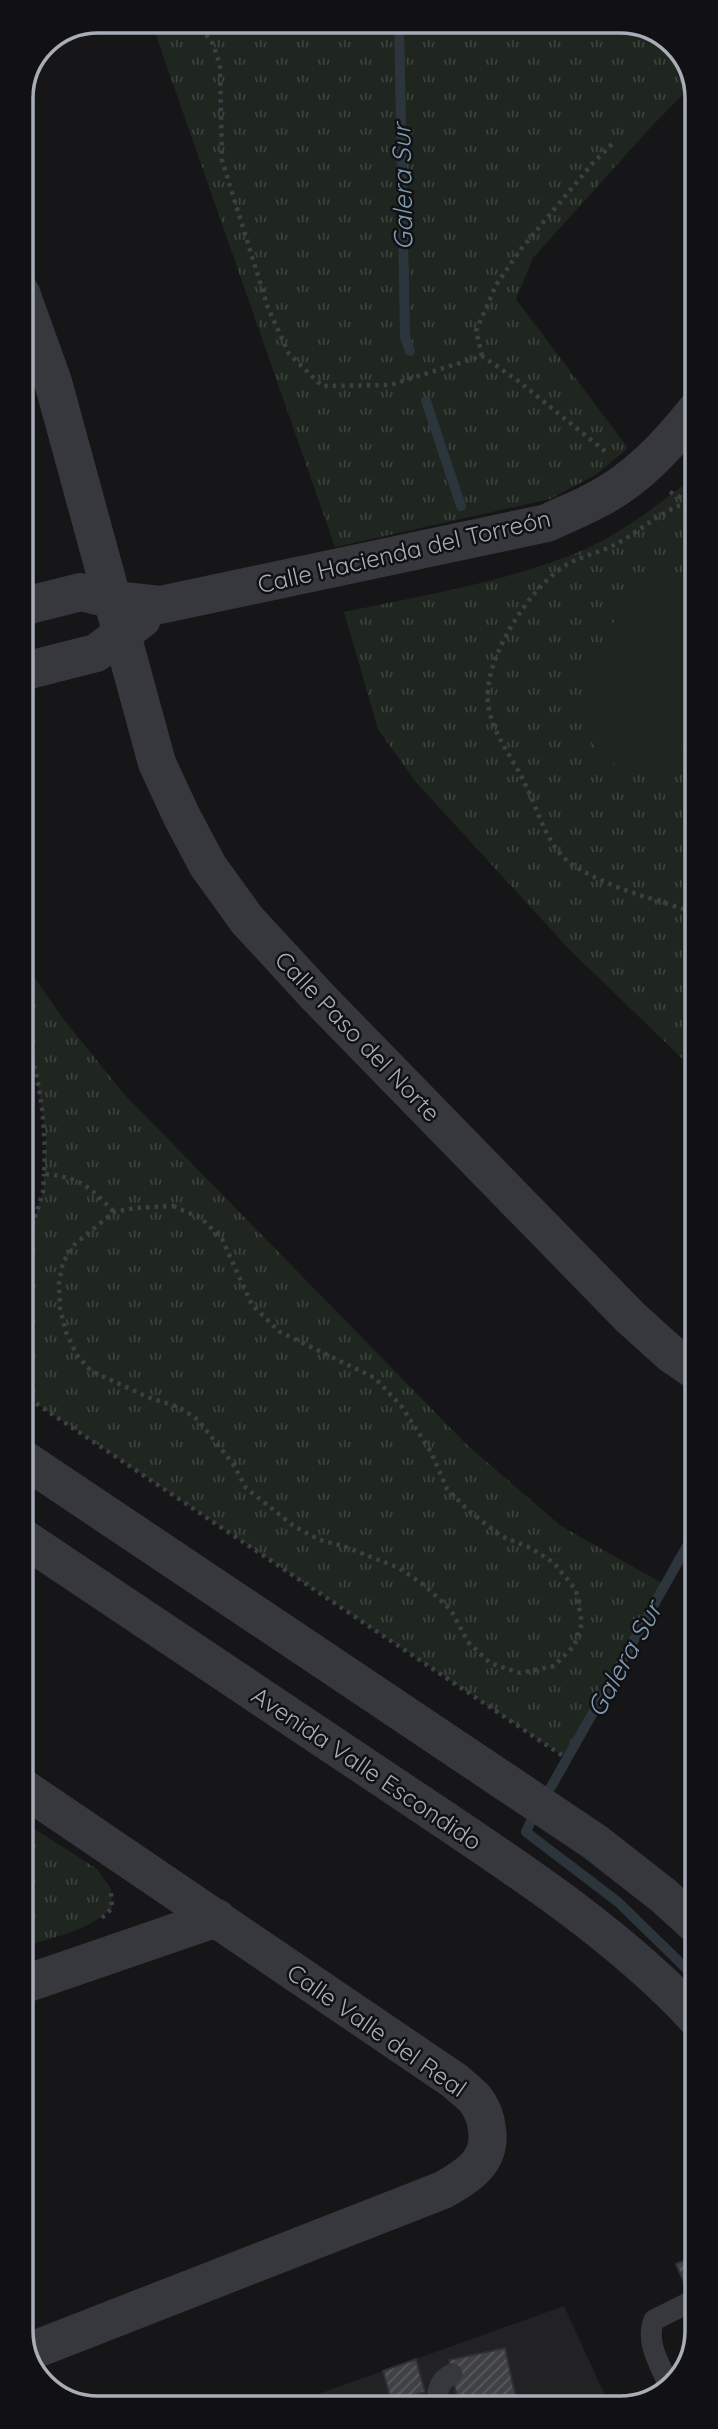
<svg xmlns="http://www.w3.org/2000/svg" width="718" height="2429" font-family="Quicksand,sans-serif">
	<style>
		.built { fill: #222225 }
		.grass { fill: url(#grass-tufts) }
		.pitch { fill: #1e261f }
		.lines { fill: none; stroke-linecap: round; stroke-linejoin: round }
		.stream { stroke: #2c353c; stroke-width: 10 }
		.building { fill: url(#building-hatch); stroke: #303034; stroke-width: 2 }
		.path { stroke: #3d3f44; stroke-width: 4.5; stroke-dasharray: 3.5 5; stroke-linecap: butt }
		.service { stroke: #37383d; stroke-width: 21 }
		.minor { stroke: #37383d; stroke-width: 38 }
		.tertiary { stroke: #37383d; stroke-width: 38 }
		.labels { text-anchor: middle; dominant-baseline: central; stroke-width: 5; stroke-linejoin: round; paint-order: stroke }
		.street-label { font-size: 24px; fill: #a8adb8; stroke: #111113 }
		.water-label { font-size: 26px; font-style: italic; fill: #7f9bb3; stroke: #111113 }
		.rim { fill: none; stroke: #a8adb8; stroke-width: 3.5 }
	</style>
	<defs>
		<pattern id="grass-tufts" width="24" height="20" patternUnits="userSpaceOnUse" patternTransform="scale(1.75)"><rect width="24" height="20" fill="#1e261f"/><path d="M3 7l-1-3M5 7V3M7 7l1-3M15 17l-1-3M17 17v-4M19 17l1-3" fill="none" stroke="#3c433d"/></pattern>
		<pattern id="building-hatch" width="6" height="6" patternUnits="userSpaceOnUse" patternTransform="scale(1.75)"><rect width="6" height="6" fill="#404145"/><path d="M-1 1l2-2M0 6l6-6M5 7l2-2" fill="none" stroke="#595a5e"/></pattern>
	</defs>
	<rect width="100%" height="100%" fill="#161618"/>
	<path class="built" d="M564 2306 610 2406 282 2407Z"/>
	<path class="grass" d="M151 21 629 22 671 40 695 82 649 129 533 258 516 299 628 448 597 474 550 499 335 547Z
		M696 475V1072L568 948 415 781 378 729 344 612C422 596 500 583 574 554 619 536 658 505 696 475Z
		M22 959 61 1016 123 1093 467 1445 561 1526 667 1586 563 1756 22 1394V1258L43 1192 46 1136 36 1075 22 1025Z
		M22 1821 97 1869 111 1889 112 1908C88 1931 54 1937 22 1947Z"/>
	<path class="pitch" d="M664 577 679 584 691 597 695 616 696 640 690 655 687 674 695 710 694 728 671 761 653 772 624 769 600 757 590 739 586 714V683L606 633 621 612 638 591Z"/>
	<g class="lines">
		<path class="stream" d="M399 21 405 337 410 351
			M426 401 461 506
			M551 1787 696 1530
			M530 1823 526 1832 618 1902 697 1979"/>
	</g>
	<path class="building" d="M697 2255V2312L676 2264Z
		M505 2348 518 2407H459L449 2360Z
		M416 2359 425 2392 391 2401 383 2371Z"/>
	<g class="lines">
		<path class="path" d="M196 21 213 44 220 65 222 160 268 308 289 354 322 386 390 385 482 356 517 380 606 452
			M482 356 476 331 496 285 521 249 592 164 615 141
			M670 492 689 502H696
			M688 502C659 513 645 527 620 542 603 552 583 555 566 565 530 587 483 659 488 703 491 732 513 758 525 784 539 811 546 847 573 865 610 889 655 899 696 913
			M22 1025C39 1072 47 1124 44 1174 80 1177 90 1187 114 1212
			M173 1206 201 1218 222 1239 252 1305 280 1332 375 1378 402 1407 431 1452 447 1489 469 1511 501 1536 531 1548 554 1563 576 1590 582 1623 574 1646 554 1666 520 1673 490 1663 468 1642 451 1610 424 1585 399 1568 346 1547 320 1540 295 1527 246 1488 233 1464 198 1420 179 1407 150 1398 91 1371 77 1355 66 1332 60 1308 59 1283 63 1262 75 1244 114 1212 135 1208Z
			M22 1258 43 1192 44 1174
			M22 1394 563 1756
			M102 1918 112 1908 111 1892"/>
		<path class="service" d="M669 2385C660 2365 645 2342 654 2320L692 2301
			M437 2407C437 2392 438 2381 452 2374"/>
		<path class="minor" d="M21 293 53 382 157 763 182 817 208 866 247 920 318 997 630 1317 671 1354 696 1371
			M21 607 81 592 114 600 160 605 547 523C563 515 580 509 596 500 636 480 668 445 696 410
			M21 672 96 653 142 619
			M22 1787 455 2081C461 2087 470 2093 475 2099 482 2108 486 2118 487 2129 492 2161 468 2176 443 2190L26 2353
			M22 1985 217 1918"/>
		<path class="tertiary" d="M22 1458 595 1842 664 1896 697 1926
			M22 1537C148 1622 274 1706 400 1790 501 1858 614 1929 697 2019"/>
	</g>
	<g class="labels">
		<g class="street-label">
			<text transform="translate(404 551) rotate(-13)">Calle Hacienda del Torreón</text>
			<text transform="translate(358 1036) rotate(46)">Calle Paso del Norte</text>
			<text transform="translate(367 1768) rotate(34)">Avenida Valle Escondido</text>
			<text transform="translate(377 2030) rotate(35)">Calle Valle del Real</text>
		</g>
		<g class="water-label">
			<text transform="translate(402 187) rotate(-91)">Galera Sur</text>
			<text transform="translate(624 1659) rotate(-61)">Galera Sur</text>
		</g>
	</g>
	<path d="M0 0H718V2429H0ZM98 33H620A65 65 0 0 1 685 98V2331A65 65 0 0 1 620 2396H98A65 65 0 0 1 33 2331V98A65 65 0 0 1 98 33Z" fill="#111113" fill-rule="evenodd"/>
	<path class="rim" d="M98 33H620A65 65 0 0 1 685 98V2331A65 65 0 0 1 620 2396H98A65 65 0 0 1 33 2331V98A65 65 0 0 1 98 33Z"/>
</svg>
